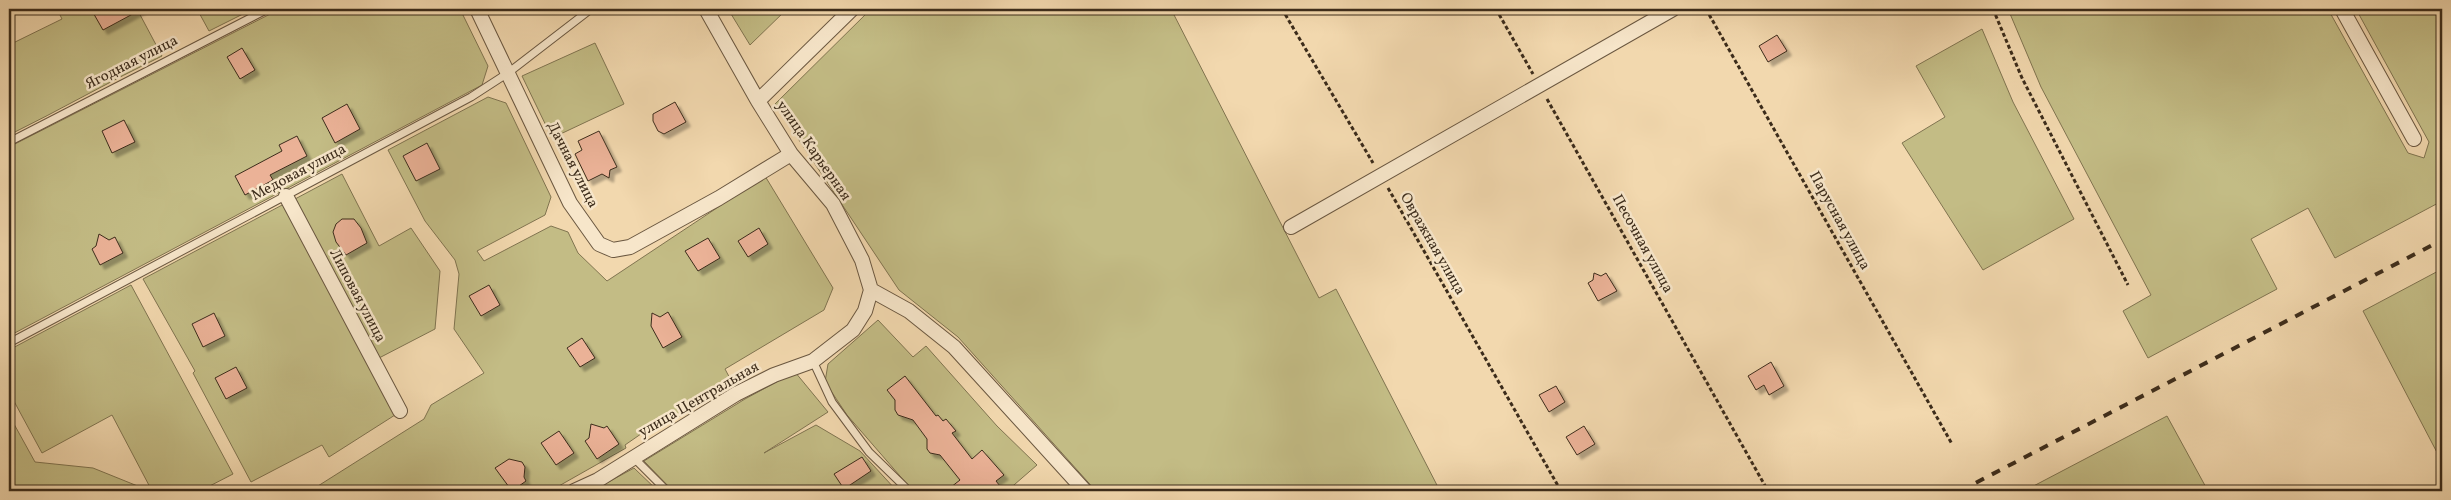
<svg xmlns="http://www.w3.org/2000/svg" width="2451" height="500" font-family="Vollkorn,serif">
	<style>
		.green { fill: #c3bc85; stroke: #807450 }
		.building { fill: #ebb297; stroke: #3c2c1b; filter: url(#shadow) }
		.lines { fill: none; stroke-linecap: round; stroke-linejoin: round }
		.service-casing { stroke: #6a5740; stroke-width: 9 }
		.minor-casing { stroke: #6a5740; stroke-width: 16 }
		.path { stroke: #3c2c1b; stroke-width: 3; stroke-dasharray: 4 2.5; stroke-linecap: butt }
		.service { stroke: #f7e6ca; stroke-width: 7 }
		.minor { stroke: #f7e6ca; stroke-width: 14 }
		.rail { stroke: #3c2c1b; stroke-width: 4; stroke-dasharray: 9 9; stroke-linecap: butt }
		.labels { text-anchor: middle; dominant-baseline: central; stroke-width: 5; stroke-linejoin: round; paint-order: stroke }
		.street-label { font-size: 15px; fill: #3c2c1b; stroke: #f7e6ca }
	</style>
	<defs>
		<filter id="shadow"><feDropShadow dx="4.5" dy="4.5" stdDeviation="1" flood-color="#0004"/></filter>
	</defs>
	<rect width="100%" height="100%" fill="#f2d8ae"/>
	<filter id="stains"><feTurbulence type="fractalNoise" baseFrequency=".004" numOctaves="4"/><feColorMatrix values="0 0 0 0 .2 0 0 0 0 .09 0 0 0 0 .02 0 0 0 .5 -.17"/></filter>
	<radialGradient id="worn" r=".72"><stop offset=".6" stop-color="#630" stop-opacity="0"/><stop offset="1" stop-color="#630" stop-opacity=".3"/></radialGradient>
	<path class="green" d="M57 9H137L162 56C110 81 60 110 9 135V45L62 19Z
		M197 9H253L209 31Z
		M280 9H460L488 66 482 85 9 336V147Z
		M728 9H787L750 45Z
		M871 9H1171L1319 298 1336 289 1440 491H1096L958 337 899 290 775 104Z
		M2008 9H2328L2408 153 2424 158 2429 142 2356 9H2442V201L2335 258 2308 208 2251 239 2277 289 2148 358 2123 311 2151 295 2041 87Z
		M1982 29 2013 102 2074 219 1983 270 1902 143 1945 117 1916 66Z
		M595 43 624 104 552 138 522 76Z
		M488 97 506 103 551 197 545 215 477 251 484 261 551 226 568 232 578 253 607 281 765 176 833 288 824 310 725 369 733 384 655 431 651 427 625 445 626 448 550 491H310L424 419 431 405 484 373 454 329 459 274 455 260 425 221 388 150Z
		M342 174 379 246 411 228 440 271 435 329 379 358 295 199Z
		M284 204 395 415 329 457 322 445 251 482 193 373 195 371 143 279Z
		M2442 269V462L2363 311Z
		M131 285 233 474 200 491H152L112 415 42 453 9 392V350Z
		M878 320 913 357 926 346 997 426 1037 465 1007 491H913L847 415 825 382 828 364Z
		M795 372 828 412 764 453 816 425 860 451 896 490 673 491 644 461 745 399Z
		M9 415 35 462 93 468 150 491H9Z
		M2167 416 2208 491H2024Z
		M634 468 658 491H592Z"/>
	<path class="building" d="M91 9H142L103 30Z
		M1777 35 1787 51 1768 62 1759 46Z
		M242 48 255 70 240 79 227 57Z
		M675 102 686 122 664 134 658 131 653 121V114Z
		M347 104 360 129 335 143 322 118Z
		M124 120 135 142 112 153 102 131Z
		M599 131 617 167 610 170 609 178 602 174 588 181 575 154 582 150 578 141Z
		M297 136 307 156 270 175 273 180 245 195 235 176 282 151 279 145Z
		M427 143 440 169 416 181 403 156Z
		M342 219H354L361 228 367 243 346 255 336 242 333 232 336 224Z
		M759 228 768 244 748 257 738 241Z
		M99 234 109 240 115 237 123 253 100 265 92 249 96 246Z
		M708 238 720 258 698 271 685 251Z
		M1594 273 1601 276 1606 273 1617 291 1598 301 1588 283 1593 280Z
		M489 285 500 305 481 316 469 296Z
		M668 312 682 337 663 348 651 326 652 313 660 317Z
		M214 313 225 336 203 347 192 324Z
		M582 338 595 358 580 367 567 348Z
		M1771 362 1784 386 1769 395 1764 385 1756 390 1748 376Z
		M236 367 247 388 226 399 215 378Z
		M905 376 936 416 938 415 943 421 946 419 956 431 952 433 972 459 982 450 1004 475 996 481 1004 491H946L960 480 940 455 930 453 927 449V439L913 420 898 415 895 410V400L887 390Z
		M1556 386 1565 402 1549 412 1539 395Z
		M591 424 604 428 607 426 619 444 597 459 585 441 589 438Z
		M1584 426 1595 444 1577 455 1566 437Z
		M559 431 574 453 556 465 541 443Z
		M862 457 871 471 844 489 834 474Z
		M509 459 522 462 525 467 524 477 526 481 512 491 495 468Z"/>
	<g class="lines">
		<g class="service-casing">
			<path id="service" d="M9 142 268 9
				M9 343 471 97 508 73 591 9
				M813 361 832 402 869 452 909 491
				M634 458 667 491"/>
		</g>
		<g class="minor-casing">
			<path id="minor" d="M477 9 570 203 599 244 613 250 630 247 719 198 791 154
				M706 9 758 101 791 154 833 204 862 260 871 290
				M2342 9 2414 139
				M758 101 852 9
				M286 196 400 411
				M1291 227 1673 9
				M871 290 909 311 954 347 1085 491
				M574 491 598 480 736 394 774 375 813 361 853 330 865 311 871 290"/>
		</g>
		<path class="path" d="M1282 9 1373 163
			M1496 9 1533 74
			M1706 9 1952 444
			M1993 9 2022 78 2128 285
			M1547 99 1768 491
			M1388 188 1561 491"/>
		<use href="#service" class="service"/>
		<use href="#minor" class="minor"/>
		<path class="rail" d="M1960 491 2442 240"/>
	</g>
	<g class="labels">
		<g class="street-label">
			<text transform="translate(132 63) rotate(-27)">Ягодная улица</text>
			<text transform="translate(813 151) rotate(55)">улица Карьерная</text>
			<text transform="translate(572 165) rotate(63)">Дачная улица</text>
			<text transform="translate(299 173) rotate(-28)">Медовая улица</text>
			<text transform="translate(1839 221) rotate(61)">Парусная улица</text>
			<text transform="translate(1432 244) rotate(60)">Овражная улица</text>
			<text transform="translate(1642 244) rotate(61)">Песочная улица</text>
			<text transform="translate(357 296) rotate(62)">Липовая улица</text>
			<text transform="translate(699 400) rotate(-30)">улица Центральная</text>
		</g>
	</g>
	<rect width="2451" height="500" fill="none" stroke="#f2d8ae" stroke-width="30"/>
	<rect x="10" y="10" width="2431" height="480" fill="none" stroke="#3c2c1b" stroke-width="2.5"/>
	<rect x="15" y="15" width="2421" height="470" fill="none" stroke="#3c2c1b"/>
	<rect width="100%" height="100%" filter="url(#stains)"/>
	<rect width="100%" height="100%" fill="url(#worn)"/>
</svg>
